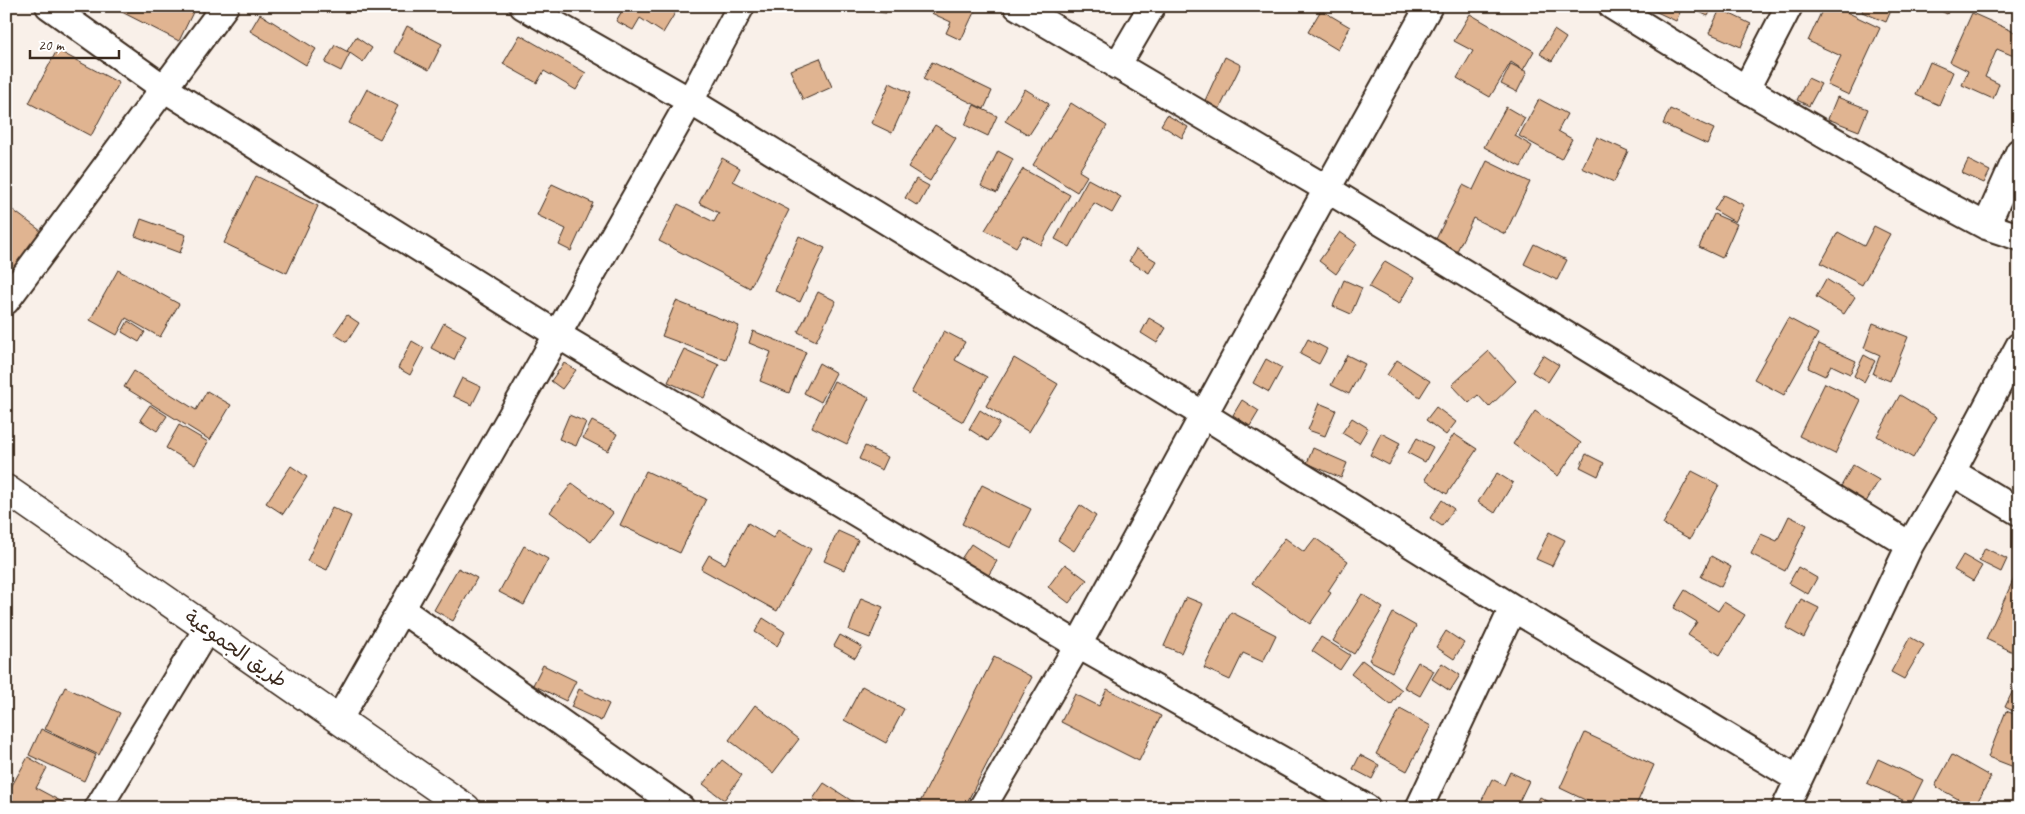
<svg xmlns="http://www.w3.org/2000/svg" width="2025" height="814" font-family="Caveat,'Playpen Sans Arabic',sans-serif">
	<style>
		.building { fill: #e0b491; stroke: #3b2a1e }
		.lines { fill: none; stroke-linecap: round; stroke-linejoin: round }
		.minor-casing { stroke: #3b2a1e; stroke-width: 30 }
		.secondary-casing { stroke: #3b2a1e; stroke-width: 31 }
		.minor { stroke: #fff; stroke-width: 26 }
		.secondary { stroke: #fff; stroke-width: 28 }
		.labels { text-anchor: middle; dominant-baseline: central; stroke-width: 5; stroke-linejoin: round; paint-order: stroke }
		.street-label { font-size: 20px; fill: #3b2a1e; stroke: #fff }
	</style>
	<rect width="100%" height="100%" fill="#f9f0e9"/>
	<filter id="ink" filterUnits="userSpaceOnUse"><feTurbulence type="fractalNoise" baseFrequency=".02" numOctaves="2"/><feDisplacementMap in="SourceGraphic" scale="10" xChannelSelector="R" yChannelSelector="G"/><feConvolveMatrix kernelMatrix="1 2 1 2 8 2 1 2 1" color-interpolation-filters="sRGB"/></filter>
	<g filter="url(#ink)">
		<path class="building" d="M110 6H196L179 41Z
			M625 6H664L675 13 663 33 640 18 633 30 616 21Z
			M816 6H886V13Z
			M916 6H977L961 40 946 33 951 22Z
			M1644 6H1683L1676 21Z
			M1686 6H1713L1708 16Z
			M1824 6H1834L1880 28 1849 95 1827 85 1841 56 1808 41Z
			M1864 6H1893L1886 22 1862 12Z
			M1931 6H1951L1947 14Z
			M1720 9 1751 24 1741 47 1709 33Z
			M1321 10 1350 27 1338 50 1308 32Z
			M1972 13 2019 34V51L2016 57 1997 49 1985 77 1999 84 1993 99 1962 85 1968 71 1950 62Z
			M260 14 316 49 306 65 250 31Z
			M1470 14 1534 51 1523 70 1511 62 1490 97 1457 78 1473 51 1454 41Z
			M407 26 442 44 429 70 394 52Z
			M1554 30 1566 38 1552 61 1540 54Z
			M520 35 586 73 576 90 544 71 537 83 503 64Z
			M356 37 372 48 363 62 347 51Z
			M335 45 350 53 341 71 325 63Z
			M57 50 119 83 91 136 29 103Z
			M1225 57 1241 65 1217 114 1202 107Z
			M820 58 832 87 803 100 790 70Z
			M932 62 992 91 984 109 923 79Z
			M1930 62 1953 72 1939 105 1916 95Z
			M1511 64 1527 72 1517 92 1501 84Z
			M1808 78 1821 84 1809 106 1797 100Z
			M890 83 910 93 892 133 871 123Z
			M367 89 398 106 380 139 349 123Z
			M1025 89 1049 104 1029 135 1005 121Z
			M1837 97 1868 109 1859 131 1828 119Z
			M1539 99 1567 114 1558 131 1572 139 1561 159 1519 136Z
			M1071 103 1107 126 1079 171 1087 176 1077 192 1033 165Z
			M974 105 997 116 988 136 965 125Z
			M1506 107 1525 118 1515 136 1532 146 1521 167 1484 147Z
			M1670 109 1714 129 1707 144 1663 124Z
			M1167 115 1188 127 1182 138 1161 125Z
			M935 125 956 138 930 181 908 167Z
			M1597 137 1628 151 1614 182 1582 168Z
			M998 151 1013 159 997 193 981 186Z
			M722 158 740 168 733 181 789 210 750 288 659 241 678 204 714 222 719 213 699 203Z
			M1968 160 1990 171 1984 183 1962 173Z
			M1487 161 1530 182 1505 234 1473 218 1456 253 1434 243 1463 185 1473 190Z
			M1023 169 1070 195 1041 245 1023 235 1016 247 985 230Z
			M256 176 318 206 287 273 224 243Z
			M916 179 929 186 918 206 905 198Z
			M1088 179 1121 197 1112 213 1094 203 1070 247 1055 239Z
			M552 184 593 203 571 251 559 245 566 229 537 215Z
			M1723 195 1744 205 1735 222 1714 210Z
			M6 205 41 231 6 279Z
			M1714 214 1737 224 1722 258 1699 247Z
			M141 219 186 235 180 253 135 236Z
			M1874 226 1890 234 1862 285 1821 263 1838 232 1864 246Z
			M1340 232 1357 244 1336 274 1319 261Z
			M799 236 825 248 800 302 775 291Z
			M1534 244 1567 260 1557 280 1524 264Z
			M1136 249 1156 261 1149 273 1129 261Z
			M1385 261 1414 278 1399 304 1369 287Z
			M118 270 179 304 160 337 126 318 117 335 90 320Z
			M1826 279 1855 297 1844 314 1816 297Z
			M1344 280 1362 288 1351 314 1333 306Z
			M818 292 836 301 816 341 798 332Z
			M676 301 739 326 726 360 662 336Z
			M347 315 359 323 347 342 334 334Z
			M1149 318 1166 328 1157 343 1141 333Z
			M1788 318 1818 334 1784 395 1754 379Z
			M128 321 145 332 139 342 122 332Z
			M444 323 466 335 454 360 431 348Z
			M1873 323 1908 337 1890 381 1873 374 1880 355 1864 348Z
			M753 331 806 352 789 393 760 381 771 352 749 343Z
			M944 331 965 342 955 360 987 377 963 422 911 393Z
			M1308 339 1327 349 1319 364 1300 354Z
			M412 341 424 348 410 375 398 368Z
			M1819 344 1856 361 1850 374 1831 365 1825 376 1808 368Z
			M684 349 719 365 704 398 668 382Z
			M1489 351 1516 381 1489 407 1478 395 1469 403 1452 385Z
			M1347 355 1365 364 1349 394 1331 385Z
			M1543 355 1559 365 1548 382 1532 372Z
			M1864 355 1875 361 1864 382 1854 376Z
			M1014 358 1058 384 1029 432 986 406Z
			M1266 359 1282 368 1269 392 1253 383Z
			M1397 360 1430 381 1420 397 1387 375Z
			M564 363 576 370 562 389 551 381Z
			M819 363 836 373 821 402 804 393Z
			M134 371 196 410 207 391 231 405 210 440 124 387Z
			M462 378 481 387 472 405 453 396Z
			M834 381 869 398 847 444 812 427Z
			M1825 383 1861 400 1835 454 1799 436Z
			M1900 395 1937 417 1913 458 1877 436Z
			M1242 400 1259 411 1250 426 1233 415Z
			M1319 403 1336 410 1325 436 1308 430Z
			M150 405 167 416 157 431 140 420Z
			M1436 407 1456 422 1446 435 1426 420Z
			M980 410 1000 423 988 441 969 429Z
			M1535 411 1581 443 1558 476 1513 444Z
			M569 415 586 422 576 446 559 439Z
			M1352 418 1368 428 1359 443 1342 433Z
			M592 421 617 434 608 451 583 438Z
			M179 425 208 442 195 465 166 448Z
			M1381 433 1400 443 1389 465 1370 455Z
			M1454 434 1477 449 1447 494 1425 479Z
			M1417 438 1433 447 1425 462 1408 453Z
			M865 446 888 457 882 470 859 459Z
			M1313 448 1347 463 1341 478 1307 463Z
			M1586 454 1604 463 1598 476 1580 467Z
			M1853 465 1879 480 1866 502 1840 488Z
			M291 466 307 477 283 514 266 503Z
			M646 471 706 499 680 553 620 525Z
			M1692 471 1719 485 1690 539 1663 524Z
			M1497 473 1513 483 1495 513 1478 502Z
			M572 483 613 513 591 542 550 512Z
			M982 485 1031 509 1011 548 962 524Z
			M1442 500 1454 509 1442 526 1430 518Z
			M1080 505 1096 516 1074 551 1058 540Z
			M332 507 351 516 327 570 307 561Z
			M1789 516 1807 525 1785 571 1751 554 1761 534 1777 541Z
			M748 523 773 538 778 530 811 549 777 611 701 569 709 555 725 564Z
			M838 531 858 540 844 570 824 561Z
			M1549 532 1565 540 1552 566 1536 559Z
			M1285 538 1304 552 1315 538 1348 561 1328 591 1331 593 1310 624 1252 583Z
			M971 544 997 561 988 576 961 559Z
			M524 546 548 559 524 605 499 592Z
			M1985 548 2007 559 2001 572 1979 561Z
			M1963 555 1982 566 1973 581 1954 570Z
			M1711 556 1731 567 1721 587 1701 577Z
			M1065 564 1087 580 1069 603 1048 587Z
			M1798 567 1817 578 1808 594 1789 583Z
			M458 568 477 578 453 621 434 610Z
			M2016 574 2019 576V655L1986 639Z
			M1685 590 1718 611 1724 602 1745 615 1720 655 1688 635 1697 622 1674 608Z
			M1362 594 1383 608 1354 654 1333 641Z
			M1186 597 1203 604 1181 653 1164 646Z
			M861 598 883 607 870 638 849 630Z
			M1801 599 1819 608 1804 638 1786 628Z
			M1231 612 1276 635 1263 662 1243 653 1230 680 1204 668Z
			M1393 613 1416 626 1392 672 1369 660Z
			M763 618 785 632 777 646 755 632Z
			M1446 631 1464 643 1454 659 1436 647Z
			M840 635 862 647 855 658 834 646Z
			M1321 637 1350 655 1340 670 1312 651Z
			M1910 637 1924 645 1904 679 1891 672Z
			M994 657 1032 677 964 808H917Z
			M1362 660 1402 690 1391 705 1351 674Z
			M1418 662 1434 671 1420 696 1404 687Z
			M1442 663 1460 675 1450 691 1432 679Z
			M543 665 576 681 566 701 533 685Z
			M2019 678V714L2005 707Z
			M862 686 904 709 886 743 844 720Z
			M65 687 120 713 99 755 45 729Z
			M579 689 609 704 601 721 571 707Z
			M1107 689 1161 716 1139 761 1061 722 1075 694 1099 706Z
			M755 705 799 739 773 773 729 740Z
			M1400 709 1431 726 1407 771 1376 754Z
			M2006 711 2019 716V769L1988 757Z
			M41 729 96 755 84 781 29 755Z
			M1585 733 1654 765 1635 808H1602L1560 788Z
			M1360 755 1379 765 1372 779 1353 769Z
			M1952 755 1991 777 1974 808 1935 786Z
			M28 757 47 768 36 788 66 804 64 808H6V796Z
			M1878 759 1923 780 1911 804 1867 783Z
			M722 760 742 775 724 800 703 784Z
			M1510 772 1529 781 1516 808H1478L1492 779 1504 785Z
			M824 783 863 808H828L813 799Z
			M1540 797 1560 808H1534Z"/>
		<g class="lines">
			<g class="minor-casing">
				<path id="minor" d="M49 6 165 89 558 335 1078 645 1367 808
					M523 6 690 101 1204 415 1513 608 1798 779
					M1017 6 1327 189 1910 545
					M1612 6 1746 89 1915 188 1986 226 2019 237
					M1117 66 1152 6
					M1746 89 1789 6
					M1986 226 2019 152
					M6 301 225 6
					M1952 472 2019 512
					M402 610 681 808
					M339 719 690 101 741 6
					M98 808 207 629
					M982 808 1078 645 1327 189 1429 6
					M1419 808 1513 608
					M1785 808 1910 545 1952 472 2019 346"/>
			</g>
			<g class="secondary-casing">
				<path id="secondary" d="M6 489 466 808"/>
			</g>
			<use href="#minor" class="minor"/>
			<use href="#secondary" class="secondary"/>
		</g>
	</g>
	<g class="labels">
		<g class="street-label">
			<text transform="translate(236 649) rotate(35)">طريق الجموعية</text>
		</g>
	</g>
	<rect width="2025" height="814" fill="none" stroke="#fff" stroke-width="25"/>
	<rect x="12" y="12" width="2000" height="789" fill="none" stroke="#3b2a1e" stroke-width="2" filter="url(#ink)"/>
	<path d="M30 50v8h89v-8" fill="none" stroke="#3b2a1e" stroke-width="2.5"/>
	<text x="38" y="50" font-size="15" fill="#3b2a1e" stroke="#ffffff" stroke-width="4" paint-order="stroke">20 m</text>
</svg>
